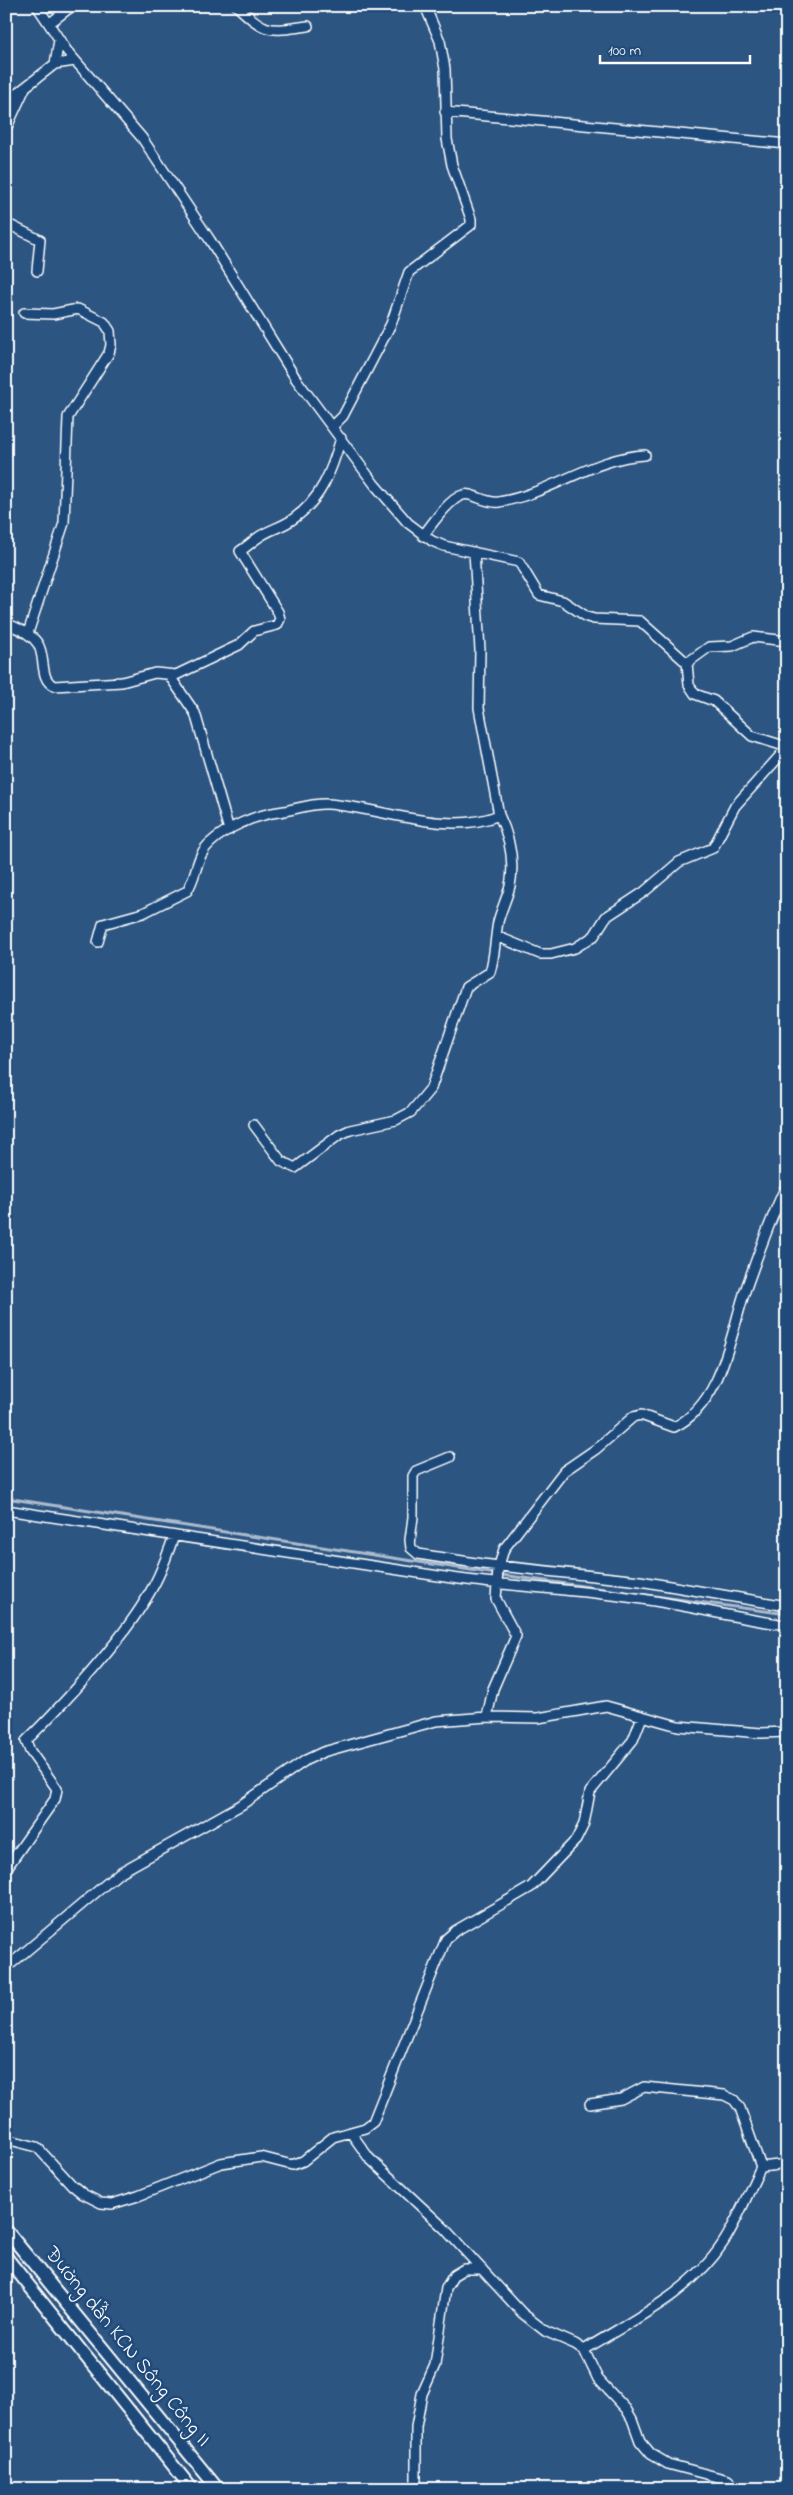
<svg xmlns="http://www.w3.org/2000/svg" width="793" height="2495" font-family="'Indie Flower',sans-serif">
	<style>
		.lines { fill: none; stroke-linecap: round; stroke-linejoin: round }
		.stream { stroke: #acbcce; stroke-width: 3 }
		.minor-casing { stroke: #fff; stroke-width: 12 }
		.tertiary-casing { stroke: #fff; stroke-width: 15 }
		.minor { stroke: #1f4a7a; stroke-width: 9 }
		.tertiary { stroke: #1f4a7a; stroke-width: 11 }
		.labels { text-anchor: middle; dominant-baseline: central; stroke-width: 5; stroke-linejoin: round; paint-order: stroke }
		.street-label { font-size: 21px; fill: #fff; stroke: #1f4a7a }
	</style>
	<rect width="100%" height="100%" fill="#2c5582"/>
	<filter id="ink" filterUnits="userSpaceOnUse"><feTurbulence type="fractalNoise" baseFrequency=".02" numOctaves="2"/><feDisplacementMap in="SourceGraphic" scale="10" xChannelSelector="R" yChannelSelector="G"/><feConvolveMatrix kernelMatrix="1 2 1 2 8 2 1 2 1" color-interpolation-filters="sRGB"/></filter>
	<g filter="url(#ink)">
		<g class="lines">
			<path class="stream" d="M6 1498 509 1576 787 1614"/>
			<g class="minor-casing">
				<path id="minor" d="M37 6 67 51 142 138 210 240 296 379 375 485 408 523 432 541 444 546 519 562 539 595 563 601 587 617 594 619 640 621 687 663
					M237 6C267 34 268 31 308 26
					M50 23 72 6
					M55 64 59 40
					M6 102 55 64 75 61
					M445 112 787 144
					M6 129 25 88
					M6 223 40 240 37 271
					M24 313 53 314 78 309 104 322 110 331 111 345 109 353 68 417 64 523 28 633
					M333 426 343 416 391 324 409 272 471 225V219L452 165 447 139 445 69 440 41 425 6
					M423 536C431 525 450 498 463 495 472 492 486 504 499 502 550 494 594 457 645 455
					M6 623C18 629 31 633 38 644 46 657 39 679 54 686L122 682 155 673 176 675 239 645 254 631 277 625 280 619 278 612 240 551C248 546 255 539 262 535 272 529 284 526 293 519 321 500 332 470 341 438
					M687 663 709 647 732 646 753 637 787 641
					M169 675 195 713 229 830
					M496 936 540 954H551L575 948 594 936 606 917 644 892 679 862 713 848 735 806 786 749 784 746 752 736 714 701 695 694 689 685 687 663
					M98 942 103 924 143 913 187 891C197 876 196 855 210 843 227 827 256 815 278 812 295 810 310 803 327 804 381 807 447 837 499 815
					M254 1125 281 1161 295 1168 339 1135 350 1130 396 1120 411 1112 431 1088 466 987 490 972C495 956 495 938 498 922 501 910 507 898 510 886 515 861 510 838 499 815L479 708 480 650 474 552
					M450 1457 416 1471 413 1476V1517L410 1540 411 1548 418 1554 482 1564 640 1581 787 1606
					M6 1510C153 1533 299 1556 445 1577 511 1587 577 1589 642 1599 691 1606 738 1619 787 1625
					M487 1717 493 1689 516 1636 496 1599 498 1569 504 1549 564 1471 596 1449 633 1417 641 1415 674 1427C722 1404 730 1336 745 1291 758 1255 770 1219 787 1184
					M6 1869 55 1799 57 1789 30 1751 26 1741C69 1698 127 1637 155 1583 163 1568 168 1552 174 1536
					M6 1968 119 1873 241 1805 306 1760 323 1752 436 1721 487 1717 538 1718 606 1706 678 1726 761 1733 787 1732
					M351 2133 369 2158 444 2228 522 2313 545 2331 575 2344 584 2350 598 2379 626 2409 632 2419 640 2441 651 2454 668 2464 728 2480 737 2489
					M6 2139 37 2147 72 2185 83 2194 101 2203 112 2204 138 2196 221 2163 261 2157 292 2165 303 2161 333 2137 365 2128 373 2122 446 1939 455 1931 531 1887 576 1840 584 1824 590 1792 633 1740 642 1717
					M761 2167 787 2164
					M584 2350C632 2320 691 2293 723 2243 738 2220 748 2192 761 2167L740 2108 734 2100 724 2095 644 2087 621 2099 590 2104
					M416 2489V2427L422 2394 435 2365 446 2288 454 2275 464 2269H482"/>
			</g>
			<g class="tertiary-casing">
				<path id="tertiary" d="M6 2230 218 2489
					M6 2257 192 2489"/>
			</g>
			<use href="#minor" class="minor"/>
			<use href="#tertiary" class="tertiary"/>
		</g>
	</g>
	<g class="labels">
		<g class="street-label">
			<text transform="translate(127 2347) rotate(51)">Đường dẫn KCN Sông Công II</text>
		</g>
	</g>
	<rect width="793" height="2495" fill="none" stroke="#1f4a7a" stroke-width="25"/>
	<rect x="12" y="12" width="768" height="2470" fill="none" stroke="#fff" stroke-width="2" filter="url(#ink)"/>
	<path d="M600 55v8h150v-8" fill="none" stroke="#ffffff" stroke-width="2.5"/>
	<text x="608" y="55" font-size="15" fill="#ffffff" stroke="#1f4a7a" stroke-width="4" paint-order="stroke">100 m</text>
</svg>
